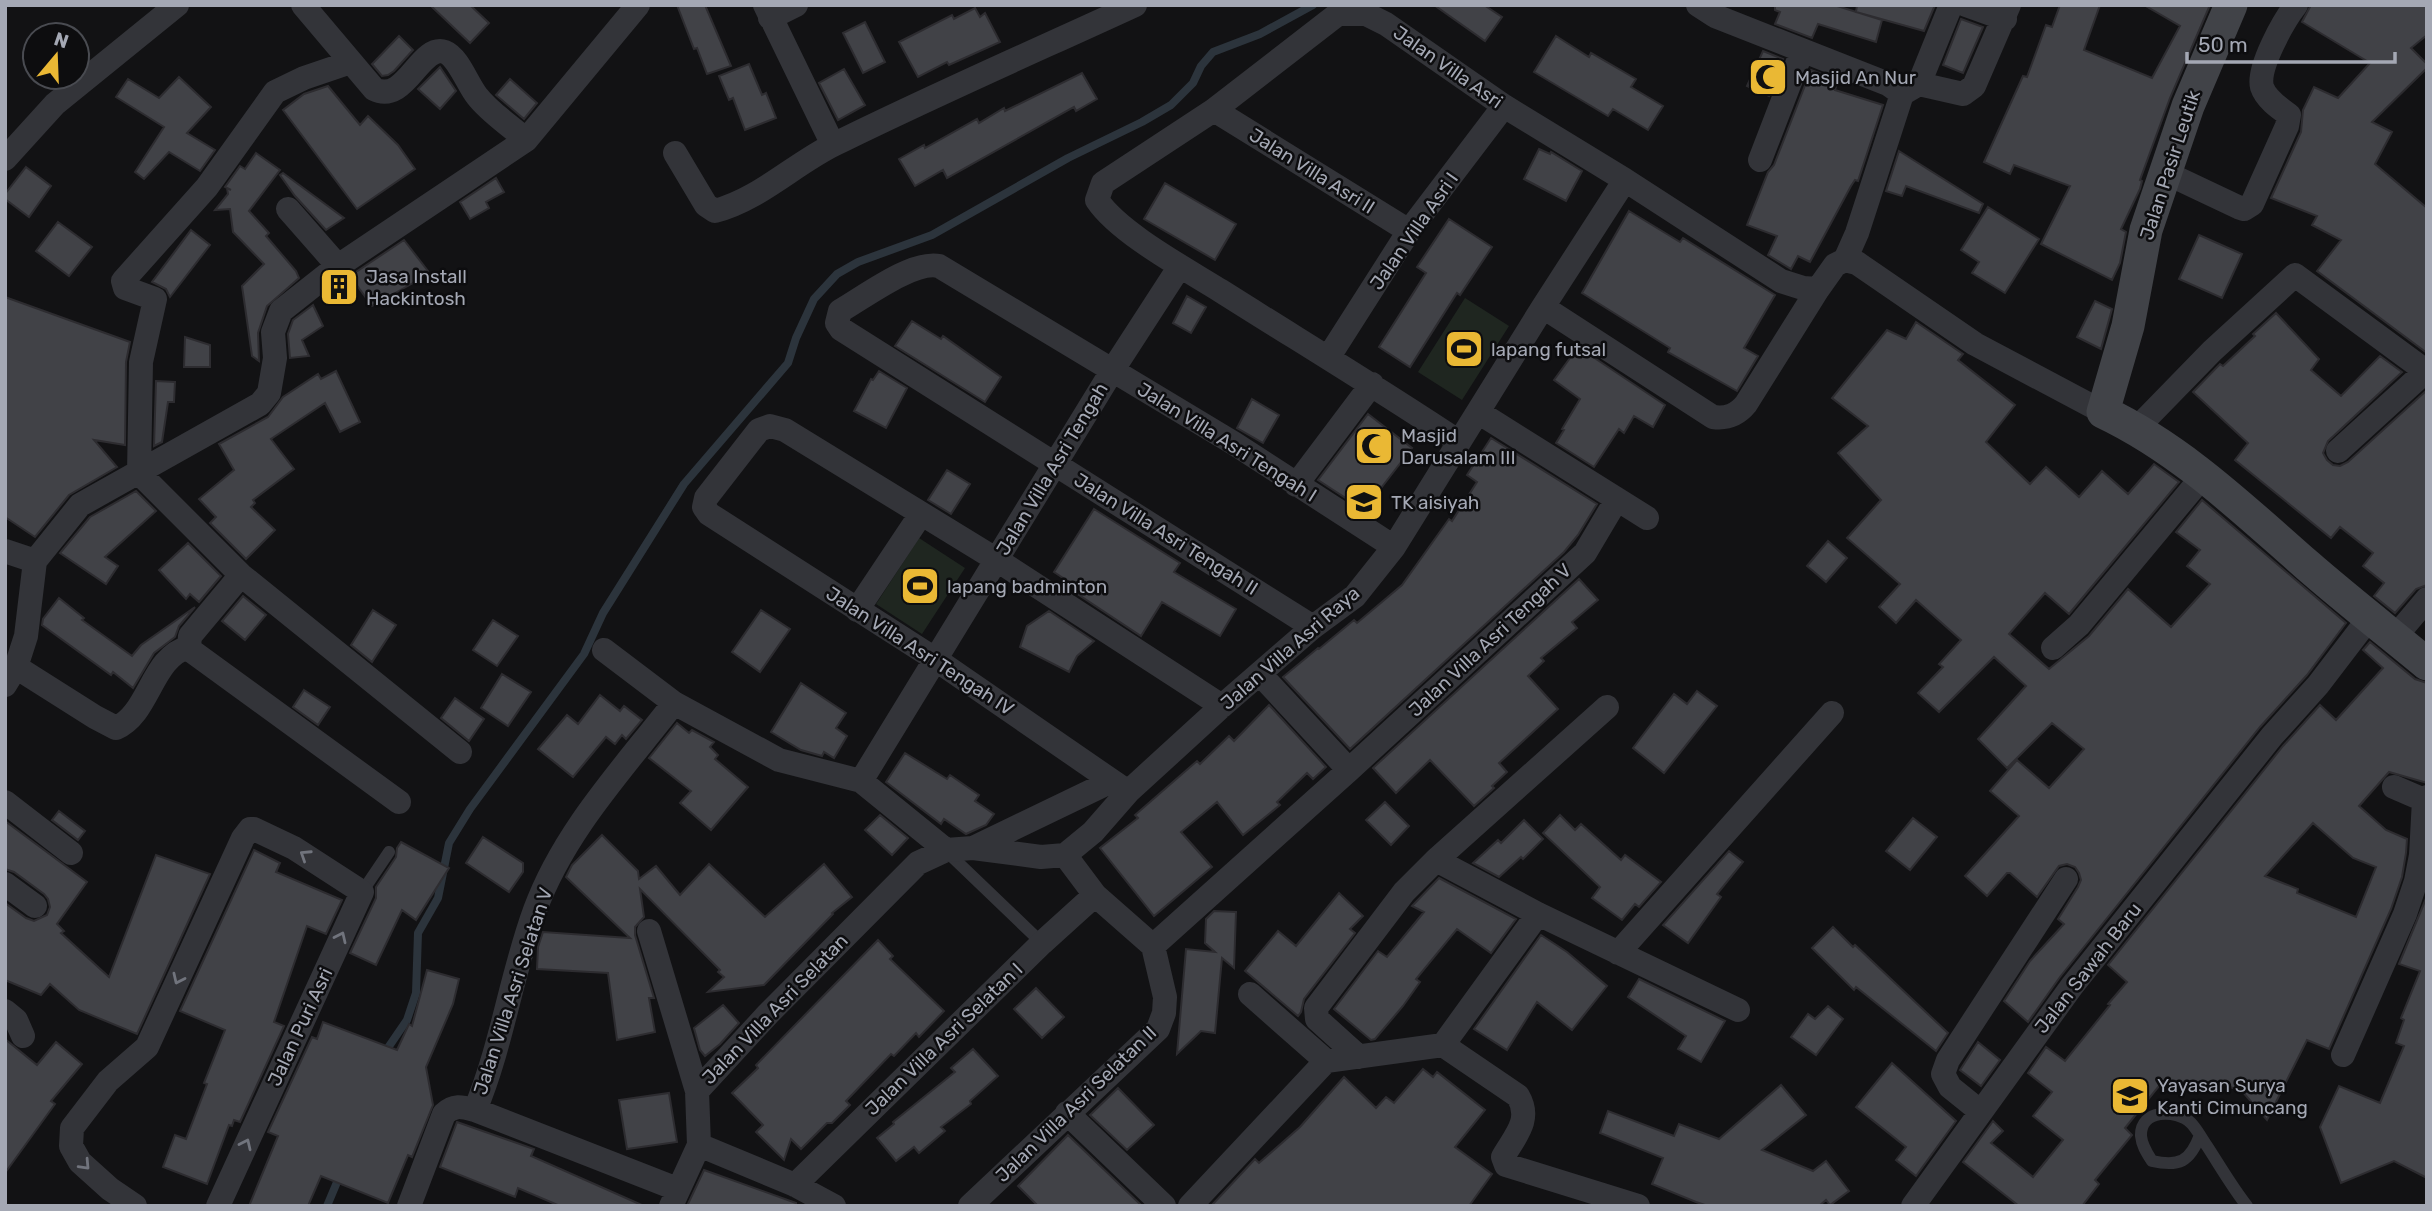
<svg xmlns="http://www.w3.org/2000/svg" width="2432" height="1211" font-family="Rubik,sans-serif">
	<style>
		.green { fill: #1f2620 }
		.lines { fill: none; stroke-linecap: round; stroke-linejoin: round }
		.stream { stroke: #2c343c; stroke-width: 8 }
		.building { fill: #414247; stroke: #2d2c30; stroke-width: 2; fill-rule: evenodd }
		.lane { stroke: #333439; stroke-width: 12 }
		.street { stroke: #333439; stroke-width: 24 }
		.secondary { stroke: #414348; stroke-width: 33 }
		.oneway { stroke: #71747d }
		.labels { text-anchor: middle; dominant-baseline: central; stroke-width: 5; stroke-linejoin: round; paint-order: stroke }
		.street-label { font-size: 19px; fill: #a4a8b4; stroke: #0d0d0f }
		.poi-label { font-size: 19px; fill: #a4a8b4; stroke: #0d0d0f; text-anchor: start }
	</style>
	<rect width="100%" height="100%" fill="#121214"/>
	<path class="green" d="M1465 298 1509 326 1462 400 1418 372Z
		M919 538 965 568 922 634 876 604Z"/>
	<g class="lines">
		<path class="stream" d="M383 1055 407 1020 416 993 418 933 438 898 449 843 470 809 584 654 603 613 684 484 788 363 796 338 814 299 837 274 858 262 932 235 1068 158 1142 122 1171 105 1193 83 1201 66 1213 52 1260 34 1313 5
			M327 1206 340 1175"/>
	</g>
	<path class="building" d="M430 5H470L489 23 470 43Z
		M677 5H705L731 66 707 74 697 48 694 49Z
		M1434 5H1484L1502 17 1485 41Z
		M1775 5H1834L1882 20 1876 42 1818 24 1812 38 1775 24 1780 12 1775 10Z
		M1857 5H1935L1924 31 1856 12Z
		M2060 5H2100L2084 50 2152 78 2180 26 2144 5H2210L2170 98 2140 180 2142 181 2140 189 2121 229 2126 232 2120 263 2112 280 2041 244 2070 186 2014 165 2010 174 1984 162 2023 76 2027 77 2046 25 2052 27Z
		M2311 5H2427V35L2411 48 2427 64V68L2372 122 2392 132 2375 164 2427 208V353L2317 271 2341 240 2312 225 2317 216 2271 198 2301 132 2303 110 2314 87 2338 98 2370 63 2302 22Z
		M975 8 980 17 985 13 1000 42 949 65 947 62 918 77 899 42 952 15 954 19Z
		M1961 19 1983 27 1963 73 1943 65Z
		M865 22 885 62 863 73 843 33Z
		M399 36 413 50 394 71 388 75 382 76 372 64Z
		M1556 36 1589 57 1591 53 1636 79 1631 87 1663 106 1648 130 1613 109 1608 116 1534 72Z
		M1763 51 1783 59 1769 96 1747 86Z
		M749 64 762 95 766 93 776 118 745 130 733 98 729 100 719 76Z
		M440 67 456 91 440 109 418 89Z
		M844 69 865 105 838 120 819 83Z
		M1811 70 1838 80 1835 90 1883 105 1858 181 1855 180 1851 186 1810 262 1798 256 1791 269 1768 255 1777 236 1747 225 1768 172 1774 165Z
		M1082 73 1097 99 1076 111 1074 107 947 178 943 170 915 186 899 159 924 145 925 148 977 119 979 123 1004 108 1005 111Z
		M179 77 211 107 187 133 215 150 200 171 169 152 144 179 135 172 164 127 116 97 128 79 159 98Z
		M510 79 537 103 524 119 496 95Z
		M328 86 360 125 368 116 398 145 415 169 357 209 283 110 304 94Z
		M1539 149 1550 154 1551 152 1582 171 1566 201 1524 179Z
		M1899 151 1983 204 1979 213 1906 186 1902 196 1886 191Z
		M256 153 280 170 249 211 269 233 266 236 296 271 299 278 267 306 258 333 259 361 252 356 242 286 264 264 233 232 230 209 215 210 228 194 227 188 231 190 225 187 240 166 245 169Z
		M26 167 51 186 29 217 5 199V194Z
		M283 173 344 218 326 230 295 196 280 175Z
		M496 178 504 192 486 202 489 208 470 219 460 202Z
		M1165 183 1236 224 1215 260 1144 219Z
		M1988 207 2039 239 2005 293 1972 273 1979 262 1961 250Z
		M1629 211 1680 242 1683 238 1775 295 1744 348 1758 356 1737 391 1668 352 1670 348 1582 293Z
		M1449 219 1492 247 1460 295 1457 293 1410 367 1379 347 1426 273 1417 267Z
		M58 222 92 247 69 276 36 251Z
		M191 230 210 245 170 297 166 289 152 282Z
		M2199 235 2242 254 2222 298 2179 279Z
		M404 240 428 271 413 283 372 306 350 276Z
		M1187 296 1206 307 1191 333 1173 323Z
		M5 297 130 342 126 362 125 445 94 440 117 467 69 495 35 537 5 517Z
		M2095 301 2112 309 2101 349 2077 337Z
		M313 305 323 326 302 340 309 356 290 358 288 334 293 320Z
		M2276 313 2319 359 2311 370 2341 396 2380 356 2402 372 2328 441 2323 453 2327 460 2333 465 2340 466 2348 462 2427 390V585L2416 589 2395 613 2374 596 2384 583 2363 566 2373 553 2340 527 2331 538 2235 460 2248 443 2193 392 2220 364 2223 366 2255 336 2253 334Z
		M912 321 941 339 943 336 1001 377 985 402 895 346Z
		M1916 322 1963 354 1958 360 2015 405 1986 442 2030 484 2046 467 2079 497 2102 471 2128 494 2154 464 2179 482 2069 614 2045 593 2009 634 2049 669 2089 636 2128 589 2171 627 2210 584 2187 566 2200 550 2176 532 2202 500 2346 623 2307 675 2260 727 2060 977 2028 1022 2004 1001 2030 961 2064 924 2058 919 2078 887 2081 880 2079 873 2075 867 2067 864 2059 866 2037 897 2010 873H2007L1987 896 1965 876 2019 816 1990 791 2017 760 2049 788 2084 749 2052 723 2007 768 1978 739 2026 686 1994 657 1939 712 1918 693 1943 667 1939 664 1961 640 1916 600 1896 623 1879 607 1900 584 1847 538 1881 500 1838 453 1868 426 1832 398 1887 330 1906 339Z
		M185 337 210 345V367H184Z
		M1578 347 1665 405 1653 427 1634 416 1624 433 1619 429 1594 467 1556 443 1564 430 1562 429 1580 399 1554 380Z
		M336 371 360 422 340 432 325 403 271 439 294 469 253 500 255 503 251 507 275 530 246 559 210 523 216 517 199 499 234 470 219 444 268 417 283 397 318 374 321 379Z
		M879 371 907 388 886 428 854 411 871 379 873 380Z
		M156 381 175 382 174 402H168L162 442 154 446Z
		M1252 399 1279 415 1263 443 1237 428Z
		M1368 414 1412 448 1364 510 1318 480Z
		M1491 438 1597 504 1578 535 1564 552 1350 749 1283 677 1318 648 1319 649 1354 620 1357 623 1402 585 1449 519 1452 521 1477 482 1467 475Z
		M947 470 970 484 951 514 928 500Z
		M136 491 156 511 105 557 118 566 106 584 60 553 90 517Z
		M1094 509 1180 563 1174 572 1236 609 1220 636 1162 602 1141 636 1076 593 1081 590 1054 572Z
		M1828 541 1847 558 1826 582 1807 566Z
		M188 543 221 576 199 602 190 594 186 599 159 570Z
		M1579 579 1598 600 1572 622 1577 628 1541 658 1544 661 1528 676 1558 709 1499 763 1507 772 1492 786 1494 788 1474 806 1430 760 1396 793 1373 768Z
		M243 596 266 615 245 640 222 621Z
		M59 598 84 618 82 620 132 656 141 645 195 607 179 626 175 637 154 653 133 688 113 672 111 675 42 625 43 619Z
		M373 610 396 625 372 662 351 645Z
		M761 610 790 629 760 672 732 652Z
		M1049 611 1094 641 1077 656 1069 672 1020 647 1027 626Z
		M493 620 518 636 497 666 473 650Z
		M2370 642 2415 679 2427 683V783L2389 772 2359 806 2386 830 2407 839 2406 853 2402 877 2391 909 2329 1049 2307 1040 2267 1120 2242 1091 2227 1086 2163 1081 2125 1128 2132 1135 2095 1180 2099 1184 2082 1206H2019L1963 1162 1993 1121 2003 1131 1991 1143 2033 1177 2063 1140 2033 1116 2052 1092 2028 1073 2046 1047 2065 1061 2110 1005 2108 1004 2127 982 2108 965 2283 746 2320 705 2336 720 2383 668 2363 650ZM2313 823 2353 858 2376 867 2356 917 2297 893 2298 889 2265 876Z
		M502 674 531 692 508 726 481 708Z
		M801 683 846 713 836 728 847 736 834 758 824 752 822 756 801 750 771 732Z
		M304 690 330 707 318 725 293 707Z
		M1697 691 1717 706 1664 773 1633 748 1674 694 1687 704Z
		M600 695 620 711 624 706 642 720 626 739 622 735 615 744 606 737 573 777 538 749 567 715 578 724Z
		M455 698 484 719 469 741 441 718Z
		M1269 705 1326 767 1313 779 1307 773 1277 802 1280 805 1243 835 1217 802 1181 832 1212 867 1154 916 1100 848 1138 818 1135 815 1197 761 1200 764 1229 736 1234 741Z
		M677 723 689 733 692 730 714 742 710 747 718 755 715 759 748 787 711 830 680 803 691 791 649 758Z
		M905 753 947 779 950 775 979 795 975 801 994 814 986 825 966 834 944 819 941 824 886 782Z
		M1385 802 1409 826 1391 845 1366 820Z
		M59 811 85 831 78 840 52 820Z
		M880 815 908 838 892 855 865 830Z
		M1560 815 1575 830 1581 824 1621 860 1625 855 1661 882 1639 907 1635 904 1622 920 1592 898 1600 887 1543 833Z
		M1913 818 1937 837 1910 870 1886 851Z
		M1524 820 1543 839 1523 859 1521 857 1499 877 1473 863 1498 840 1501 843Z
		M5 821 87 882 57 924 64 931 61 933 109 977 156 855 210 874 137 1034 79 1010 50 984 41 995 5 980V903L26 918 34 921 47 915 50 907 48 899 44 894 14 872 5 869Z
		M602 835 638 871 639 879 656 866 680 895 709 864 765 917 824 864 852 897 832 913 833 914 764 985 708 992 724 977 718 972 720 970 640 889 644 917 635 927V935L654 998H649L655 1032 617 1040 608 973 537 969 538 947 543 932 630 938 566 877 572 865Z
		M483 837 523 863V872L509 892 466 863Z
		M401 842 449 868 416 920 402 910 376 965 350 953 376 898V887L396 857 397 848Z
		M254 850 280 863 276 872 342 900 326 934 307 926 274 1022 284 1026 240 1122 234 1120 232 1126 229 1125 207 1184 163 1167 175 1135 186 1139 207 1084 204 1083 225 1030 180 1011Z
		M1729 851 1743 862 1717 894 1721 897 1688 943 1663 925Z
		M1439 878 1516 919 1491 953 1457 929 1416 979 1420 982 1403 1006 1375 1039 1371 1040 1334 1009 1378 951 1387 957 1424 912 1412 906Z
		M1339 893 1363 916 1350 929 1355 933 1304 999 1301 1012 1298 1016 1245 971 1278 931 1296 946Z
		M2427 896V1178L2394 1161 2341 1183 2320 1127 2339 1086 2380 1103 2404 1046 2396 1043 2404 1020 2401 1018 2420 971 2399 964Z
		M1214 911 1236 912 1234 968 1222 958 1215 1033 1201 1031 1177 1054 1186 949 1215 952 1205 943 1206 919Z
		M1833 927 1853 947 1855 945 1948 1033 1936 1051 1856 987 1854 990 1812 948Z
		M1541 935 1567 952 1607 986 1572 1030 1537 1002 1507 1050 1474 1029Z
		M878 940 893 956 890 959 944 1011 919 1037 916 1033 894 1056 891 1054 846 1101 850 1105 832 1123H827L801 1149 791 1139 784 1160 756 1132 763 1125 732 1093 758 1068 756 1065Z
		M427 970 459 979 453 1004 426 1067 433 1105 412 1157 408 1155 388 1203 321 1176 308 1206H249L278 1136 268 1132 312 1037 317 1039 323 1022 397 1050 409 1024 412 1026Z
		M1639 979 1725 1021 1701 1062 1678 1049 1686 1036 1628 997Z
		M1036 988 1064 1017 1042 1038 1014 1009Z
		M723 1005 739 1023 720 1044 705 1056 700 1050 694 1028Z
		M1828 1006 1843 1019 1816 1055 1791 1037 1808 1014 1815 1019Z
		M5 1039 37 1065 56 1042 82 1064 51 1101 55 1104 5 1173Z
		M1978 1042 2000 1060 1981 1086 1960 1070Z
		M973 1049 998 1076 970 1101 971 1104 941 1127 945 1131 919 1153 914 1147 896 1161 877 1138 894 1124 893 1122 955 1072 951 1068Z
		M1892 1063 1956 1121 1916 1176 1896 1160 1906 1147 1856 1107Z
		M1423 1069 1433 1077 1437 1072 1485 1110 1455 1147 1492 1174 1469 1206H1211L1255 1159 1259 1163 1300 1127 1344 1077 1376 1108 1386 1097 1394 1103Z
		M1781 1085 1806 1115 1762 1150 1813 1171 1826 1161 1849 1191 1830 1205 1826 1200 1819 1206H1708L1696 1202 1652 1184 1663 1158 1600 1133 1608 1111 1674 1136 1679 1124 1719 1139Z
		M1118 1088 1154 1125 1127 1150 1090 1115Z
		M669 1093 677 1142 627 1149 619 1100Z
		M457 1122 534 1149 531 1156 644 1206H560L518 1188 515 1197 440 1167Z
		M1068 1135 1142 1206H1038L1018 1186Z
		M704 1170 796 1203V1206H687Z"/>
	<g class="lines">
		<path class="lane" d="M946 851 1042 943
			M362 892 389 852
			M2200 1135C2190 1162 2179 1167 2152 1161 2147 1153 2142 1146 2141 1136 2140 1109 2176 1109 2191 1123 2197 1129 2202 1139 2207 1146 2220 1166 2232 1187 2247 1206"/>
		<path class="street" d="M303 5 374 89C406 105 420 43 445 52 458 57 468 85 477 96 490 113 511 126 526 140
			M765 5 833 145
			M1698 5 1715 16 1888 84 1902 94
			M1966 5 2005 19
			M770 18 796 5
			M351 62 304 78 275 92 207 187 123 281 125 288 155 299 141 362 139 473 241 575 460 752
			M1919 84 1963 94 1974 86 2009 5
			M1214 110 1409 231
			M675 153 706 205 715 211C760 199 794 164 835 144 934 95 1035 51 1135 5
			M5 159 55 104 177 5
			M1760 160 1802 51
			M2164 172 2238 207 2244 209 2252 204 2287 126 2289 115C2279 108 2266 99 2262 87 2257 68 2284 20 2296 5
			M288 209 338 266
			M1845 260 1857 233 1902 94 1919 84 1951 5
			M1543 307 1713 417C1727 419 1737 415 1746 404L1818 289 1835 265 1845 260 1857 263 1975 344 2103 412
			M1328 358 1409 231 1504 106
			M1478 412 1647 518
			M2137 428 2212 351 2295 275 2427 372
			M1459 442C1381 390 1300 341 1221 291 1186 269 1119 233 1097 200L1103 183 1214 110 1338 14H1366L1386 24 1504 106 1625 180 1781 281 1803 288 1818 289
			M2338 451 2426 371
			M1296 485 1372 384
			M5 551 35 561
			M241 575 190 636 189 647 193 652 399 802
			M857 610 921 514
			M1313 627 841 329 837 323 840 311C863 298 913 260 939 266L1235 444 1394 547
			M2395 637 2427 599
			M2053 648 2079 625 2203 476
			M604 650 674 703 779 760 861 781 946 850 973 848 1041 857 1065 855 1093 832 1128 792 1222 706 1313 627 1355 596 1394 547 1543 307 1625 180
			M16 667 95 717 116 728C150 713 151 657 189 647
			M1260 674 1349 770
			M5 685 16 667 26 636 35 561 80 505 260 404 269 393 275 358 273 332 281 311 338 266 526 140 638 5
			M861 781 1112 371 1180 266
			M2394 787 2424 800
			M1128 792 935 659 709 514 704 507 706 498 759 430 770 426 785 430 997 560 1222 706
			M5 802 71 853
			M973 848 1112 781
			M1436 860 1538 914 1738 1010
			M5 884 35 906
			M649 931 697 1091 699 1145 671 1206
			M1153 946 1349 770 1585 553 1617 499
			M1618 953 1832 713
			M1250 994 1326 1061
			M5 1011 16 1020 23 1036
			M1443 1045 1538 914
			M2343 1055 2405 914 2416 881 2421 855 2424 800 2427 797
			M1359 1057 1317 1019 1316 1008 1404 892 1436 860 1607 707
			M697 1091 768 1014 918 863 946 850
			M475 1110C502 1046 511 975 535 910 564 831 623 769 674 703
			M1981 1112 1950 1087 1943 1074 1948 1060 2066 879
			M1067 1113 1164 1206
			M699 1145 795 1185 834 1206
			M795 1185 1042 943 1095 895
			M135 1206 110 1189 80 1162 71 1146 72 1128 108 1081 147 1047 243 838 250 829H254L294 848 362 892 218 1206
			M409 1206 444 1114C454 1104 463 1107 475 1110L677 1189
			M970 1206 1158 1029 1164 1013 1165 997 1153 946 1095 895 1065 855
			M1190 1206 1326 1061 1443 1045 1518 1096C1532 1120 1515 1136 1503 1157L1506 1165 1638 1206
			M1913 1206 2072 986 2272 736 2318 685 2370 617"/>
		<path class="secondary" d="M2231 5 2188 106 2146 230 2128 326 2103 412C2181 449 2243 509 2307 565 2346 599 2387 631 2427 664"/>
	</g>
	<defs><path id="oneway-chevron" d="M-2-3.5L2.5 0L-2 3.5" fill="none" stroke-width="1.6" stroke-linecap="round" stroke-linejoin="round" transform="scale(1.75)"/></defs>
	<g class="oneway">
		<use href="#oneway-chevron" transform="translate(305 855) rotate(-147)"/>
		<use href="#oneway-chevron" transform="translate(341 937) rotate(-65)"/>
		<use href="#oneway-chevron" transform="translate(178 979) rotate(115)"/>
		<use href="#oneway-chevron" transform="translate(246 1144) rotate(-65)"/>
		<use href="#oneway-chevron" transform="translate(85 1165) rotate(47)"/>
	</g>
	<defs>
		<g id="mosque-square" transform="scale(2.0125)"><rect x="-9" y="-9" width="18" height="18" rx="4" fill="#eab834" stroke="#0d0d0f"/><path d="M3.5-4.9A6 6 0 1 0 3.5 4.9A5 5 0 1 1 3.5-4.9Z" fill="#111"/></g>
		<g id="building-square" transform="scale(2.0125)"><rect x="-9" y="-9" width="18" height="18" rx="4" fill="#eab834" stroke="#0d0d0f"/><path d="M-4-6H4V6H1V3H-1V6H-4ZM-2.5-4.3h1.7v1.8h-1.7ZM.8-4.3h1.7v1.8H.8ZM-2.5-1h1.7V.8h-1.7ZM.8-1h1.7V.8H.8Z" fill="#111"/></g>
		<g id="stadium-square" transform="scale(2.0125)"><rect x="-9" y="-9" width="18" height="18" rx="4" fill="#eab834" stroke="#0d0d0f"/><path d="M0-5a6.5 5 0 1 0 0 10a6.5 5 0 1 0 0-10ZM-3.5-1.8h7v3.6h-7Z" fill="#111"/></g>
		<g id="school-square" transform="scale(2.0125)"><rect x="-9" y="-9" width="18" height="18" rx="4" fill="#eab834" stroke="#0d0d0f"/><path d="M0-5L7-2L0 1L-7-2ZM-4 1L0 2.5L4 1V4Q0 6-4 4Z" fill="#111"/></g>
	</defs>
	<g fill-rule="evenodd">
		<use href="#mosque-square" x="1768" y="77"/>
		<use href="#building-square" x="339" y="287"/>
		<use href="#stadium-square" x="1464" y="349"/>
		<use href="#mosque-square" x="1374" y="446"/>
		<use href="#school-square" x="1364" y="502"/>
		<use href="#stadium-square" x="920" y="586"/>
		<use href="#school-square" x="2130" y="1096"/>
	</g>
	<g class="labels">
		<g class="street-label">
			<text transform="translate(1448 67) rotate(35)">Jalan Villa Asri</text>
			<text transform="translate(2170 165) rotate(-72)">Jalan Pasir Leutik</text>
			<text transform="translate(1312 171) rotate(32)">Jalan Villa Asri II</text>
			<text transform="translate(1414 231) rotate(-55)">Jalan Villa Asri I</text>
			<text transform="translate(1227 442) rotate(32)">Jalan Villa Asri Tengah I</text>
			<text transform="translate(1052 469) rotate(-59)">Jalan Villa Asri Tengah</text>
			<text transform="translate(1166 534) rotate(32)">Jalan Villa Asri Tengah II</text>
			<text transform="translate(1490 640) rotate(-43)">Jalan Villa Asri Tengah V</text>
			<text transform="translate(1290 648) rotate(-41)">Jalan Villa Asri Raya</text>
			<text transform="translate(920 651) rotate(33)">Jalan Villa Asri Tengah IV</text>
			<text transform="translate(2088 968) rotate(-52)">Jalan Sawah Baru</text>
			<text transform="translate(513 991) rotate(-72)">Jalan Villa Asri Selatan V</text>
			<text transform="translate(775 1009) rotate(-46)">Jalan Villa Asri Selatan</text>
			<text transform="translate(300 1027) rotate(-65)">Jalan Puri Asri</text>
			<text transform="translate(944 1039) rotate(-44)">Jalan Villa Asri Selatan I</text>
			<text transform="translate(1076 1104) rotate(-44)">Jalan Villa Asri Selatan II</text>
		</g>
		<g class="poi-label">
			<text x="1795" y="77">Masjid An Nur</text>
			<text x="366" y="276">Jasa Install<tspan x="366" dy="22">Hackintosh</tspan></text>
			<text x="1491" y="349">lapang futsal</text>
			<text x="1401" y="435">Masjid<tspan x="1401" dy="22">Darusalam III</tspan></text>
			<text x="1391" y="502">TK aisiyah</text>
			<text x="947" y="586">lapang badminton</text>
			<text x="2157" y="1085">Yayasan Surya<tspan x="2157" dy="22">Kanti Cimuncang</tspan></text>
		</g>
	</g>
	<rect width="2432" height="1211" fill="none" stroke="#a4a8b4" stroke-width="14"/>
	<g transform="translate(56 56) rotate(19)"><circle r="33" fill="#0d0d0f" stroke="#494b51" stroke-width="2"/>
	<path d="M0-5L12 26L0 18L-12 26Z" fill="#eab834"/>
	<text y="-10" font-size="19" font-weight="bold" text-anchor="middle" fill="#a4a8b4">N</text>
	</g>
	<path d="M2187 52v10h208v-10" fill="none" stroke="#a4a8b4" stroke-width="3.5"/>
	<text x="2198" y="52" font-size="21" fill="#a4a8b4" stroke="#0d0d0f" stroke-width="5" paint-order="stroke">50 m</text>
</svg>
